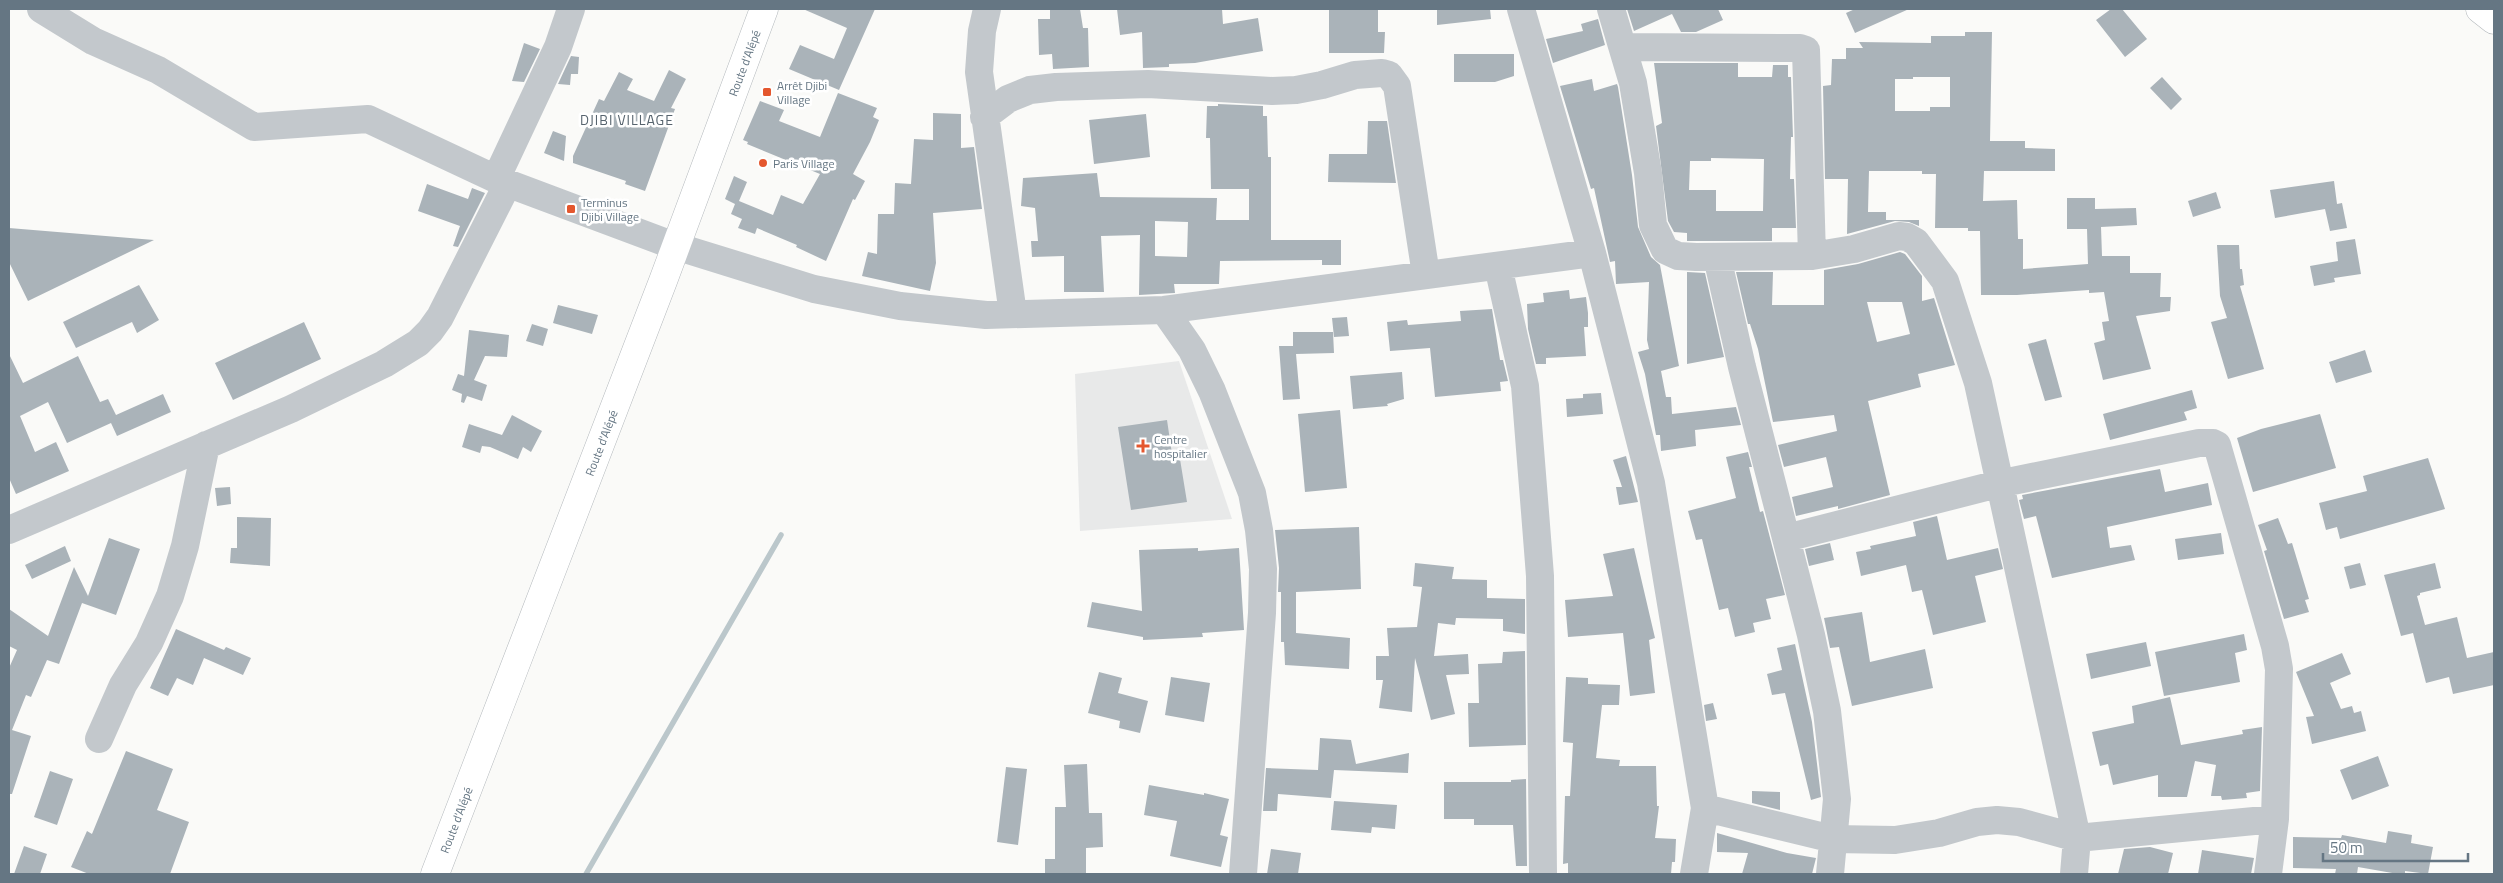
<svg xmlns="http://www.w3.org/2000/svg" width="2503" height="883" font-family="'Titillium Web',sans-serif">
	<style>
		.built { fill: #e8e9e9 }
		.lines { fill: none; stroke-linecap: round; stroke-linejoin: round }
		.stream { stroke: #bbc7cb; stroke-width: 5.5 }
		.building { fill: #aab3b9; fill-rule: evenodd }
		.major-casing { stroke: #b5babe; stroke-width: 29 }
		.highway-casing { stroke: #b4b9bd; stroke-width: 29 }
		.minor { stroke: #c3c8cc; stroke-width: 28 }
		.major { stroke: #fff; stroke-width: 28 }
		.highway { stroke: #fff; stroke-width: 28 }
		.poi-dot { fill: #e4572e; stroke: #fff; stroke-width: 2 }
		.labels { text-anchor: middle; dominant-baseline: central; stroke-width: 5; stroke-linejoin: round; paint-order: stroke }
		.street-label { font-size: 12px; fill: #657683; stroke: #fff }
		.poi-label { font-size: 12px; fill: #657683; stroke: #fff; text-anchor: start }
		.neighbourhood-label { font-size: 14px; letter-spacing: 1px; fill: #57646e; stroke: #fff }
	</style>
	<rect width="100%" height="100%" fill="#fafaf8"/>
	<path class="built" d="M1179 361 1232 519 1080 531 1075 374Z"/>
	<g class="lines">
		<path class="stream" d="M586 874 781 535"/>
	</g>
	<path class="building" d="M803 9H875L839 90 789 69 800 45 834 59 847 28Z
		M1050 9H1080L1083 28H1088L1089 67 1053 69 1052 54 1039 55 1038 19H1050Z
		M1117 9H1222L1223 24 1258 18 1263 51 1195 63 1169 64V67L1143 68 1142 32 1120 35Z
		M1329 9H1378V32H1385L1384 53H1329Z
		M1437 9H1490L1491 19 1437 25Z
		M1627 9H1718L1723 20 1696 32H1681L1672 14 1634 31Z
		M1855 9H1909L1855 33 1846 13Z
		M2111 9H2122L2147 39 2125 57 2096 20Z
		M1598 19 1605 45 1553 63 1546 39 1583 31 1581 24Z
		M1965 32H1992L1990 141H2025V148L2055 149V171H1984L1983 201 2017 200 2018 239H2023V269L2088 264 2087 229H2067V198H2095V209L2136 208 2137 225 2101 227 2102 256H2130V273H2161L2160 297H2171L2170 311 2136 316 2151 369 2103 380 2094 343 2105 340 2102 322 2109 321 2104 292 2089 293V290L2017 295H1981L1980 231H1968V228H1935L1936 174H1922V171H1869L1868 212H1886V220H1919V226L1909 222 1895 221 1847 234 1848 179H1825L1823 86 1831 85 1832 59H1846V48H1863L1859 42 1931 43V36H1965ZM1913 77H1950V107H1930V111H1895V79H1913Z
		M524 43 540 49 524 82 512 81Z
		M1454 54H1514V76L1495 82H1454Z
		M571 56 579 57 578 74H571L570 85 558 84Z
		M1654 63H1738V77H1772L1773 65H1788V77H1791L1793 137H1791L1790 179H1794L1796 228H1772V241H1687V233L1674 232 1668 221 1656 126 1662 123ZM1711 158 1764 159 1763 211H1716V190H1689L1690 161H1711Z
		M669 70 686 79 671 108 675 109 645 191 625 184 626 181 573 163V156L599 99 604 101 619 72 633 79 627 90 654 101Z
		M2162 77 2182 99 2171 110 2150 88Z
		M1592 79 1594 91 1617 84 1618 87 1632 175 1638 227 1651 257 1660 265 1679 366 1661 371 1666 397H1671L1672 414 1736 407 1741 425 1695 430 1696 446 1661 451 1660 435H1656L1645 374 1638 352 1649 349 1647 340 1649 282 1616 284 1615 261 1610 262 1594 188 1591 189 1560 86Z
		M838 93 877 108 873 117 879 120 870 142 853 174 865 181 855 200 853 199 826 261 796 247 797 245 757 228 755 234 738 228 742 219 731 214 735 204 725 199 734 176 747 182 739 201 773 215 781 195 803 204 820 174 747 144 748 142 743 140 760 101 784 110 779 121 820 137Z
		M1218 104 1263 106V116H1267L1268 157H1271V240H1341V265H1322V260L1220 261 1219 284H1174L1175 293 1139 295 1140 235 1101 236 1104 292H1064V256L1032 257 1031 241H1038L1035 208 1021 206 1023 178 1097 173 1100 197 1217 198 1216 220H1249V189H1211L1210 138H1206L1207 106H1218ZM1155 221 1188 222 1187 257 1155 256Z
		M933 113 961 114V148L974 147 982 209 933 213 936 263 930 291 862 276 868 252 877 254 878 214H894L895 183 911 184 914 139 933 140Z
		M1146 114 1150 157 1094 164 1089 120Z
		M1368 121H1387L1396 183 1328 182 1329 154H1367Z
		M553 131 566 136 564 161 544 153Z
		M2334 181 2337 204 2342 203 2347 228 2330 231 2325 209 2275 218 2270 190Z
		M427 184 468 199 472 188 485 193 458 247 453 246 460 226 418 211Z
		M2216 192 2221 208 2193 217 2188 201Z
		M9 228 154 240 28 301 9 262Z
		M2355 239 2361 274 2334 278 2335 282 2314 286 2310 266 2338 261 2336 242Z
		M2217 245H2239L2240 269H2242L2244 285 2240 286 2264 369 2228 379 2211 322 2227 318 2220 296Z
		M1900 252 1905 254 1922 276V301L1934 298 1955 365 1918 374 1921 387 1868 401 1890 495 1838 509V506L1796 516 1792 497 1833 487 1826 457 1784 467 1778 445 1837 431 1834 415 1773 422 1758 349 1750 324H1748L1736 272H1773L1772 305H1824V270L1858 264ZM1867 302H1902L1910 334 1877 342Z
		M1687 272 1705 273 1724 357 1687 364Z
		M139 285 159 320 137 333 132 322 76 348 63 322Z
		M1569 290 1570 299 1586 297 1588 313V327H1584L1586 356 1546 358V364H1536L1528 329 1527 304 1544 302 1543 293Z
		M558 305 598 315 592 334 553 323Z
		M1492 309 1500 360H1503L1508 381 1500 382 1501 391 1435 397 1430 348 1390 351 1387 322 1407 320 1408 325 1461 321 1460 311Z
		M1347 317 1349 336 1334 337 1332 318Z
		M304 322 321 359 233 400 215 363Z
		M532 324 548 329 543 346 526 341Z
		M469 330 509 335 507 357 485 356 474 380 487 385 482 401 467 396 464 403 461 402 462 394 452 390 458 374 464 376Z
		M1293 332H1333L1334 353 1296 354 1300 399 1283 400 1279 346H1293Z
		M2046 339 2062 397 2045 401 2028 344Z
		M2365 350 2372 372 2336 383 2329 362Z
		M9 354 23 383 78 356 100 402 108 399 116 415 163 394 171 412 117 436 111 423 67 443 48 402 20 416 35 452 56 442 69 471 16 494 9 478Z
		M1402 372 1404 399 1387 404 1388 406 1353 409 1350 376Z
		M2192 390 2197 408 2184 412 2187 420 2110 440 2103 414Z
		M1601 393 1603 414 1567 417 1566 399 1583 398V394Z
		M1340 410 1347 488 1305 492 1298 414Z
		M2320 414 2336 468 2253 492 2237 438 2261 429Z
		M512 415 542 431 531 452 523 447 518 459 490 447 482 446 480 453 462 447 469 424 502 435Z
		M1167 420 1172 454 1179 453 1187 502 1131 510 1118 427Z
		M1748 452 1752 467H1749L1760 512 1763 511 1785 595 1766 599 1771 619 1753 623 1755 632 1735 637 1728 608 1719 610 1702 539 1696 540 1688 511 1736 498 1726 457Z
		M1626 456 1638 502 1619 505 1616 487H1622L1613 460Z
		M2428 458 2445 509 2340 539 2337 527 2326 530 2319 503 2367 491 2363 476Z
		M2160 469 2165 492 2208 483 2212 505 2107 527 2110 548 2131 545 2135 560 2052 578 2036 516 2024 519 2019 500 2023 499 2022 495Z
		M230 487 231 504 217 506 215 488Z
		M1937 516 1947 560 1998 548 2003 569 1975 576 1986 622 1933 635 1922 590 1912 592 1906 565 1861 576 1856 552 1871 549 1870 546 1916 536 1913 522Z
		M237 517 271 518 270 566 230 563 231 548H237Z
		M2278 518 2288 544 2292 543 2309 599 2305 600 2309 612 2284 619 2264 551 2267 550 2258 525Z
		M1359 527 1361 589 1296 592V633L1350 638 1349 669 1285 665 1284 642H1281V592H1278L1279 568 1275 530Z
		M2221 533 2224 554 2178 560 2175 539Z
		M109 538 140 549 116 615 82 603 59 664 47 660 31 697 26 695 12 730 31 736 12 794H9V668L17 650 9 646V609L48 636 74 567 88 596Z
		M1830 543 1834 560 1809 566 1805 549Z
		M65 546 71 561 32 579 25 565Z
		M1198 548V551L1239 548 1244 630 1202 633 1203 637 1143 640V637L1087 627 1092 602 1142 611 1139 550Z
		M1634 548 1655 638 1649 640 1655 693 1630 696 1623 633 1568 637 1565 600 1613 596 1603 554Z
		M1415 563 1454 567 1452 579 1487 580V598L1525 599V634L1503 631V619L1456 618 1455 625 1438 623 1434 656 1468 654 1469 674 1446 675 1455 714 1431 720 1415 658 1412 712 1379 708 1383 680H1376V656H1389L1387 628 1417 627 1422 587 1413 586Z
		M2360 563 2366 585 2350 589 2344 567Z
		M2435 563 2441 588 2420 593V595L2417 596 2425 625 2457 617 2467 658 2494 652V685L2453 694 2449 677 2426 683 2413 633 2401 636 2384 575Z
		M1862 612 1870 662 1925 649 1933 688 1852 706 1839 647 1830 648 1824 618Z
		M176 629 224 650 226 647 251 658 243 675 204 658 193 685 177 678 168 696 150 688Z
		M2244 634 2247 650 2235 653 2240 682 2164 696 2155 652Z
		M2146 642 2151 666 2091 679 2086 654Z
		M1795 644 1812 722 1821 797 1811 800 1785 693 1772 695 1767 674 1782 670 1777 648Z
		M1525 651 1526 745 1469 747 1468 703H1479L1478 664 1502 663 1503 652Z
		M2342 653 2351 674 2330 683 2341 709 2352 706 2354 713 2361 711 2366 731 2312 744 2306 717 2314 716 2296 672Z
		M1099 672 1122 678 1118 693 1148 701 1140 733 1119 728 1120 721 1088 713Z
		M1171 677 1210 683 1204 722 1165 715Z
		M1566 677 1588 678V684L1620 685 1619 705H1602L1596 758 1620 760 1619 766H1656L1657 806H1659L1655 838 1676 839 1675 862H1672L1671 874H1568V863L1563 864 1565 796H1570L1573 743 1563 742Z
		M2170 697 2181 745 2243 734 2242 730 2262 727 2260 791 2246 793 2247 798 2222 800 2221 796H2211L2216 765 2195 761 2187 797H2158V775L2113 785 2108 764 2100 766 2092 732 2134 723 2132 706Z
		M1713 703 1717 719 1706 721 1704 705Z
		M1320 738 1351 740 1356 764 1409 753 1408 773 1334 770 1331 798 1278 794 1277 811H1263L1266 768 1318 770Z
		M126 751 173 769 157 810 189 822 170 874H89L71 867 87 831 92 834Z
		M2378 756 2389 786 2352 800 2340 770Z
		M1087 764 1089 813H1102L1103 847 1086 848V874H1045V859H1055V807H1066L1064 765Z
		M1006 767 1027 769 1018 845 997 842Z
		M50 771 73 779 57 825 34 817Z
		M1526 779 1527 866H1516L1513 825H1474V819H1444V782H1511V780Z
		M1149 785 1204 795V793L1229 799 1220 835 1228 837 1221 867 1170 856 1177 821 1144 815Z
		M1752 791 1780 792V810L1752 803Z
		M1334 801 1397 805 1395 829 1372 827 1371 833 1331 830Z
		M2388 831 2412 835 2411 843 2433 847 2428 874 2405 871V874H2398L2358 867 2357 874H2335L2336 869 2293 868V837L2341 838 2342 835 2386 843Z
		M1717 833 1787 853 1816 858 1812 874H1742L1748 853 1717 852Z
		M24 846 47 854 40 874H14Z
		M2150 847 2173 853 2168 874H2118L2124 849Z
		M1271 849 1301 853 1298 874H1267Z
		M2202 850 2254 858 2251 874H2198Z"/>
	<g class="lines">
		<g class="major-casing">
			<g id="major">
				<path id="s1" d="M435 874 663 281 764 9"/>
			</g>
		</g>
		<g class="highway-casing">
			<path id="highway" d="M2480 9 2494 20"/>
		</g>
		<path class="minor" d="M41 9 93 41 158 70 254 127 368 119 496 179 675 246 814 289 900 306 986 315 1164 310 1592 253
			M987 9 982 31 979 72 1013 314
			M1521 9 1592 253 1651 483 1705 808 1694 874
			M1611 9 1633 83 1648 173 1653 225 1665 250 1678 256 1696 257 1812 256 1854 249 1899 236 1907 237 1916 242 1945 281 1978 383 2077 838 2074 874
			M1623 47 1800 48 1806 50 1812 256
			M984 117 1008 99 1030 90 1056 87 1148 84 1272 91 1296 90 1322 85 1355 75 1382 73 1389 75 1397 86 1426 275
			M496 179 558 47 571 9
			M1717 257 1742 367 1811 635 1827 711 1837 799 1830 874
			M1498 266 1525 386 1535 512 1540 576 1543 874
			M1164 310 1192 350 1212 391 1252 493 1259 530 1263 569 1262 613 1243 874
			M9 530 291 409 384 364 418 343 430 331 440 317 508 183
			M1786 538 1998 484 2199 443H2213L2217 445 2275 646 2279 669 2275 819 2268 874
			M99 739 123 685 149 643 170 596 185 546 206 445
			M1705 808 1833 839 1895 840 1939 833 1977 822 1997 820 2019 822 2077 838 2275 819"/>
		<use href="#major" class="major"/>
		<use href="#highway" class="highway"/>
	</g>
	<g class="poi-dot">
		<rect x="762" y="87" width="10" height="10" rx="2.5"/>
		<circle cx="763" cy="163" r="5"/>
		<rect x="566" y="204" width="10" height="10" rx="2.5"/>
		<path d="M1140.5 438.5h5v5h5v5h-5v5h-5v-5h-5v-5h5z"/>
	</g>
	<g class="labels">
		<g class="street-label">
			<text stroke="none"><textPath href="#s1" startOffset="868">Route d'Alépé</textPath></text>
			<text stroke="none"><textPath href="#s1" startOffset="462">Route d'Alépé</textPath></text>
			<text stroke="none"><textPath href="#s1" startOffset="58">Route d'Alépé</textPath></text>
		</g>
		<g class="poi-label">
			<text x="777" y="85">Arrêt Djibi<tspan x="777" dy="14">Village</tspan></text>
			<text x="773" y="163">Paris Village</text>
			<text x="581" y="202">Terminus<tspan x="581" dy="14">Djibi Village</tspan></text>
			<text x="1154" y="439">Centre<tspan x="1154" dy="14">hospitalier</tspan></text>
		</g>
		<g class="neighbourhood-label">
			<text x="627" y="119">DJIBI VILLAGE</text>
		</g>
	</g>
	<rect width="2503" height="883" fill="none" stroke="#657683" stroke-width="20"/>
	<path d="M2323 853v8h145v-8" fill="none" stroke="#657683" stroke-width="2.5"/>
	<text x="2330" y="853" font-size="15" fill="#657683" stroke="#ffffff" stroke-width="4" paint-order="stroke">50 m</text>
</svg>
